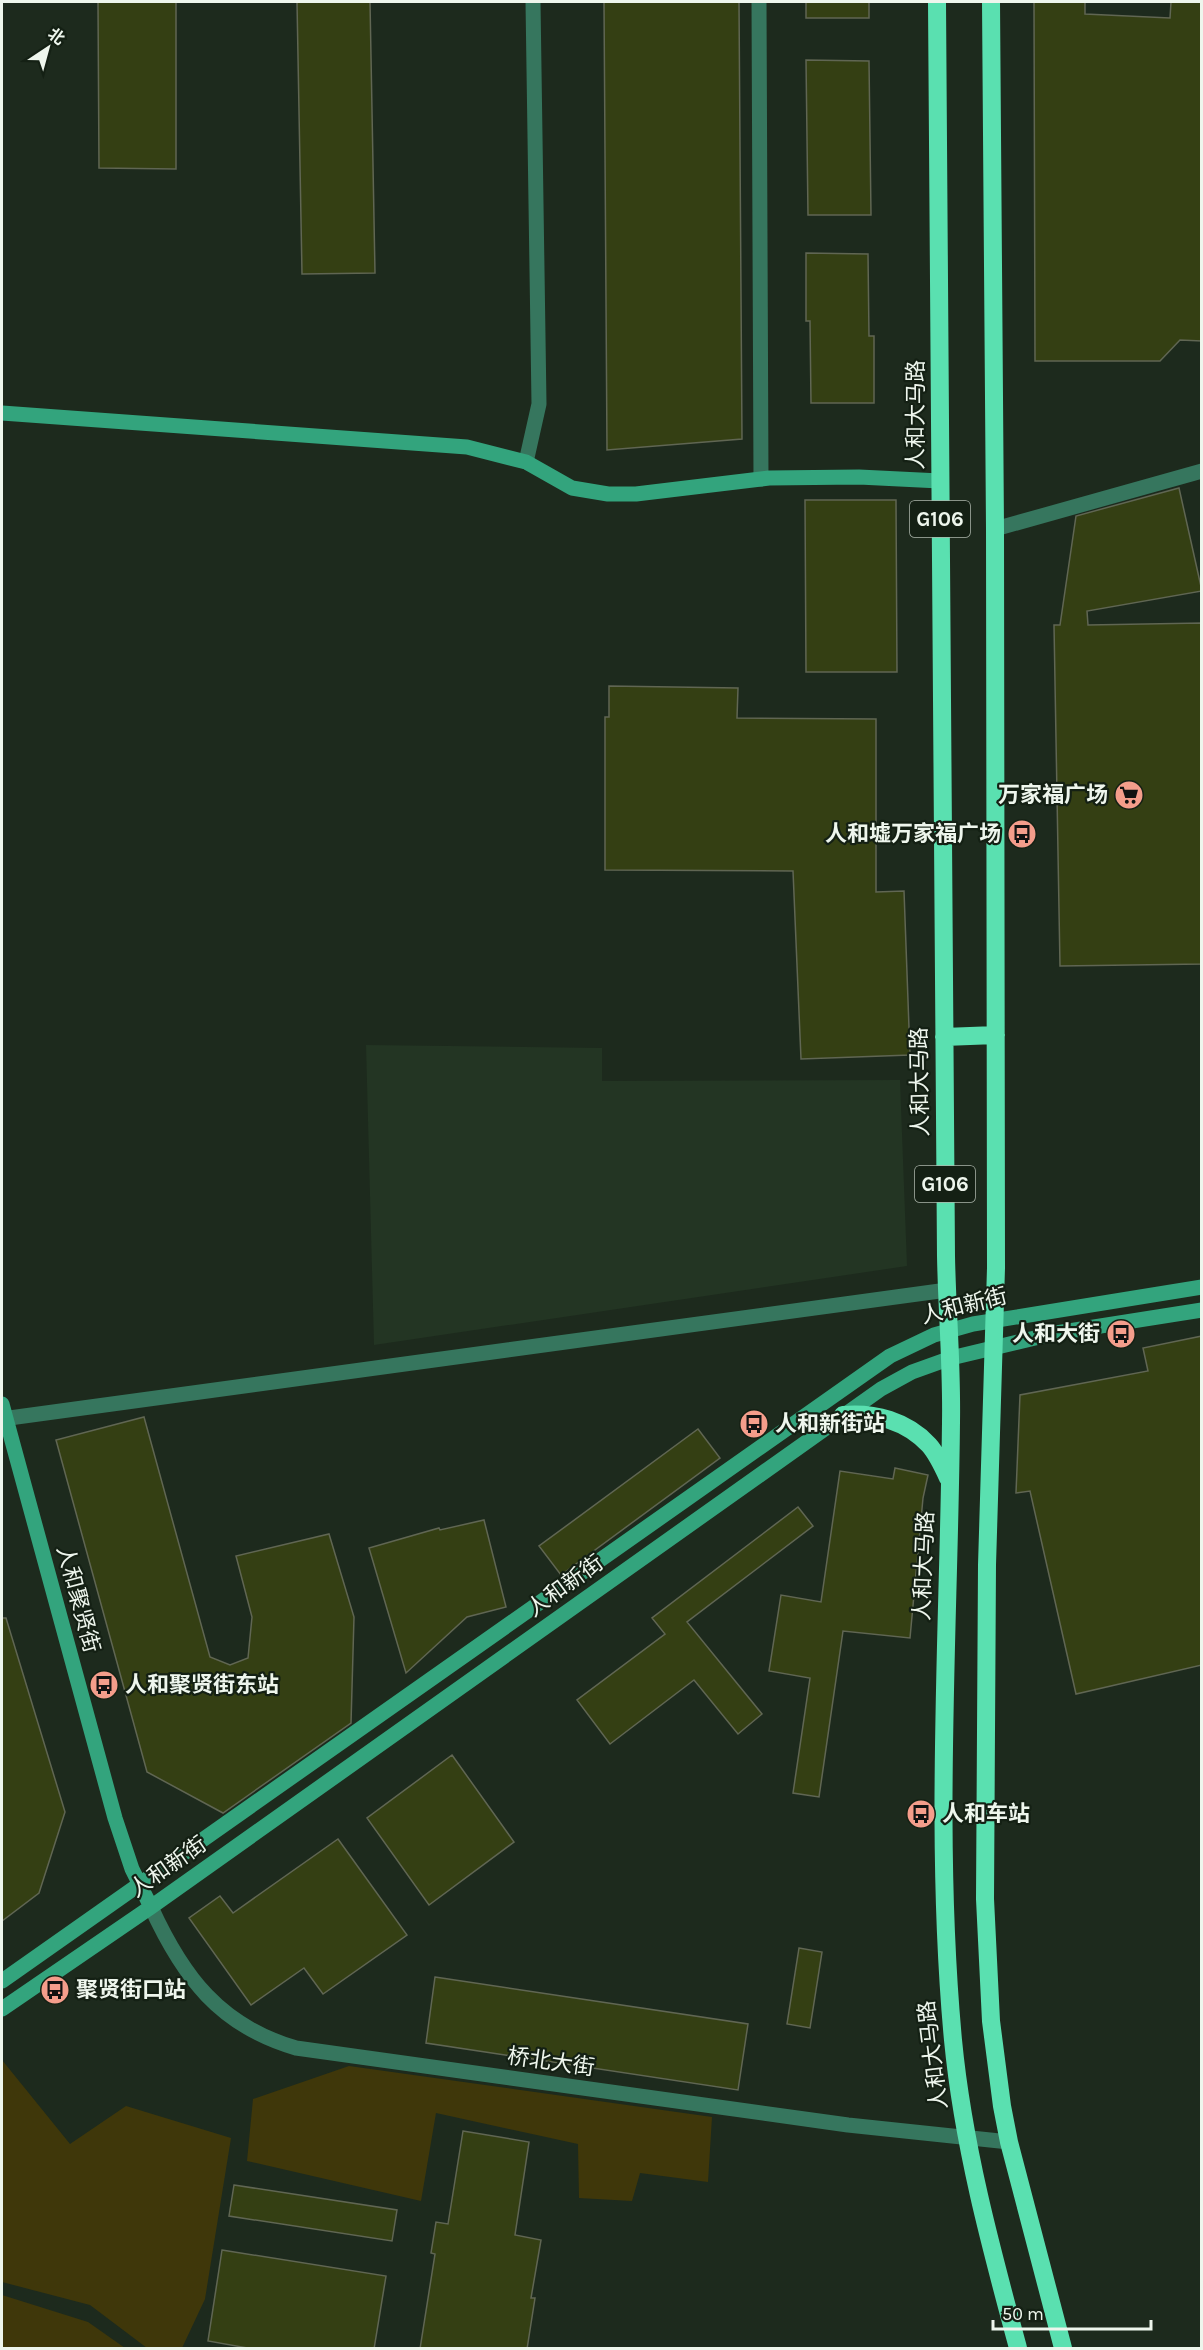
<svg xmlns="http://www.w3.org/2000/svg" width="1203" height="2350" font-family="Karla,'Noto Sans SC',sans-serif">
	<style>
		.built { fill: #233523 }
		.green { fill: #3f370a }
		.building { fill: #343f13; stroke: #606653; stroke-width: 1.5 }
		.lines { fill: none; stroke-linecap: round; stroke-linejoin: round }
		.street { stroke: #36765e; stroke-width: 15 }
		.secondary { stroke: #33a47d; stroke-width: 15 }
		.highway { stroke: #5ae0b0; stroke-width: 18 }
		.labels { text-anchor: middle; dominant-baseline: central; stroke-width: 4.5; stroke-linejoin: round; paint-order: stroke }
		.shield { fill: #142014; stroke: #adb6ac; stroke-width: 1.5 }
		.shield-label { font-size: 21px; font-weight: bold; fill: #eef6ed }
		.street-label { font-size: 22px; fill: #eef6ed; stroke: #142014 }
		.poi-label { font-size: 22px; font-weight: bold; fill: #eef6ed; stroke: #142014; text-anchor: start }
	</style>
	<rect width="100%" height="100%" fill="#1d2a1d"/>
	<path class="built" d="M366 1045 602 1048V1081L900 1080 907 1266 374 1345Z"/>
	<path class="green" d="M2 2060 70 2144 126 2106 231 2138 205 2299 182 2348H147L90 2305 2 2282Z
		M349 2066 712 2117 708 2182 640 2173 632 2201 579 2198 578 2144 436 2113 421 2201 247 2161 253 2099Z
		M2 2295 88 2322 125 2348H2Z"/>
	<path class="building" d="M98 2H176V169L99 168Z
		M297 2H370L375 273 302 274Z
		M604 2H739L742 439 607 450Z
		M806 2H869V18H806Z
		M1034 2H1085V14L1170 18 1171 2H1202V341L1180 340 1160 361H1035Z
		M806 60 869 61 871 215H808Z
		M806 253 868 254 869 336H874V403H811L810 321H806Z
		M1179 488 1202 591 1087 611 1088 625 1202 623V964L1060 966 1054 625H1060L1076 516Z
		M805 500H896L897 672H806Z
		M609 686 738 688 737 718 876 719V892L904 891 910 1055 801 1059 793 871 605 870V717H609Z
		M1202 1336V1665L1076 1694 1030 1491 1016 1493 1020 1395 1148 1371 1143 1348Z
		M144 1417 210 1657 230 1665 248 1658 252 1617 236 1556 329 1534 354 1617 351 1723 223 1813 147 1772 56 1440Z
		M698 1429 720 1458 561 1575 539 1546Z
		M895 1468 928 1475 923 1498 910 1638 843 1631 819 1797 793 1793 810 1678 769 1671 781 1595 821 1602 840 1471 893 1479Z
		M798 1507 813 1526 687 1622 762 1714 738 1734 694 1680 610 1744 577 1700 665 1634 652 1618Z
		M484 1520 506 1607 467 1617 406 1673 369 1548 439 1528 440 1530Z
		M2 1618H6L65 1812 39 1893 2 1921Z
		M452 1755 514 1842 429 1905 367 1818Z
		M338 1839 407 1935 323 1994 304 1968 251 2005 189 1918 220 1896 233 1913Z
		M799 1948 822 1952 810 2028 787 2024Z
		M435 1977 748 2024 738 2090 426 2043Z
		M463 2131 529 2142 515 2235 541 2240 531 2298H535L527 2349H420L435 2254 431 2253 436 2222 448 2224Z
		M234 2185 397 2210 392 2241 229 2216Z
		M222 2250 386 2276 374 2349H253L208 2341Z"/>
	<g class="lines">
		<path class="street" d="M759 2 761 479
			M526 462 539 404 533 2
			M995 529 1202 471
			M2 1419 947 1290
			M151 1907C183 1977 220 2026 296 2048L848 2125 1009 2142"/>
		<path class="secondary" d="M2 413 467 447 526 462 572 488 608 494H636L769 478 859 477 940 481
			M2 1404 115 1818 132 1869 151 1907
			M2 1981 890 1356 934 1335 973 1324 1202 1287
			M2 2009 151 1907 881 1389 912 1372 951 1358 1056 1333 1202 1310"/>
		<path class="highway" d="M937 2 946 1256C947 1311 952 1366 951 1422 949 1628 934 1835 953 2040 963 2145 991 2248 1018 2348
			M991 2 995 529 996 1268 987 1565 985 1899 991 2021 1002 2106 1009 2142 1063 2348
			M944 1037 996 1035
			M843 1415C874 1412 907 1421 929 1445 937 1454 943 1467 948 1478"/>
	</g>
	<defs>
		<g id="supermarket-disc" transform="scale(1.5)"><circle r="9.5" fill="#f49d8b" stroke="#142014"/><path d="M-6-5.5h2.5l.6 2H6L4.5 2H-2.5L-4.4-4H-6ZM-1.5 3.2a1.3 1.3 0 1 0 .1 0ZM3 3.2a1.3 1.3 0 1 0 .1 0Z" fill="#111"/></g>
		<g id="bus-disc" transform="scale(1.5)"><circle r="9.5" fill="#f49d8b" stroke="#142014"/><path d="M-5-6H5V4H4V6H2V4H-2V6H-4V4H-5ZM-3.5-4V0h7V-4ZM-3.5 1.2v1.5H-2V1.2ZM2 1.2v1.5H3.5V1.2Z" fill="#111"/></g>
	</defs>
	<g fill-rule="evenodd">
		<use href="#supermarket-disc" x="1129" y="795"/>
		<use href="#bus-disc" x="1022" y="834"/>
		<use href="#bus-disc" x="1121" y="1334"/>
		<use href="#bus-disc" x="754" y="1424"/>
		<use href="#bus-disc" x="104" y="1685"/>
		<use href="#bus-disc" x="921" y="1814"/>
		<use href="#bus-disc" x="55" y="1990"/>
	</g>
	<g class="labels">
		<g class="shield">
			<rect x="910" y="501" width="60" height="36" rx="4.5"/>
			<rect x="915" y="1166" width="60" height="36" rx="4.5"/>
		</g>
		<g class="shield-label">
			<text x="940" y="519">G106</text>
			<text x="945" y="1184">G106</text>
		</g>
		<g class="street-label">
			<text transform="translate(916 415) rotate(-90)">人和大马路</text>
			<text transform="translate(920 1082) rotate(-91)">人和大马路</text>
			<text transform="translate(964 1306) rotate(-14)">人和新街</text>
			<text transform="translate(924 1566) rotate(-88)">人和大马路</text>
			<text transform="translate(565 1586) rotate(-36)">人和新街</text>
			<text transform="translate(78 1599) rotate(75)">人和聚贤街</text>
			<text transform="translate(168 1867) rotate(-35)">人和新街</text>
			<text transform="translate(933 2055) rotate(-97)">人和大马路</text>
			<text transform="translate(551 2062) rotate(8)">桥北大街</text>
		</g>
		<g class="poi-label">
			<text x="1108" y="795" text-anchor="end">万家福广场</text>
			<text x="1001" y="834" text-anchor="end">人和墟万家福广场</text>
			<text x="1100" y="1334" text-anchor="end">人和大街</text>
			<text x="775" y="1424">人和新街站</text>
			<text x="125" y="1685">人和聚贤街东站</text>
			<text x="942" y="1814">人和车站</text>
			<text x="76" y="1990">聚贤街口站</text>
		</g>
	</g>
	<rect width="1203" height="2350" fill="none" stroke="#eef6ed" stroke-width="6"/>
	<g transform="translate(48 48) rotate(36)" stroke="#142014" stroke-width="4.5" paint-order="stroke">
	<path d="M0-4.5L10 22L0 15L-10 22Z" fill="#eef6ed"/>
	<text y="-9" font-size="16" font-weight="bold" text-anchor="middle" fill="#eef6ed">北</text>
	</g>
	<path d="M993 2320v9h158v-9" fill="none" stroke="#eef6ed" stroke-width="3"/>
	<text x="1002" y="2320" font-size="18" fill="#eef6ed" stroke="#142014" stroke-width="4.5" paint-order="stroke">50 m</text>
</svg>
